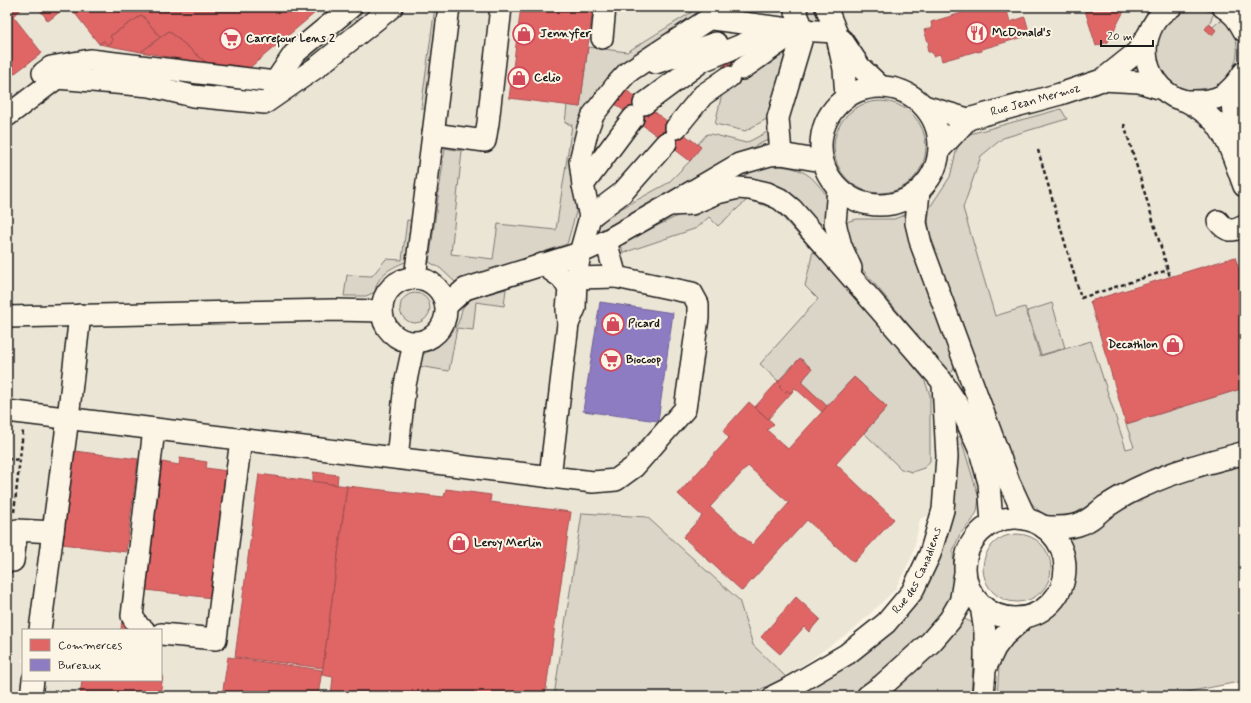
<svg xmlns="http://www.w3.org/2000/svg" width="1251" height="703" font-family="Mynerve,sans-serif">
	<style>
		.built { fill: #ebe5d6; fill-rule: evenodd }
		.green { fill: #dbd5c8; stroke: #7c7872 }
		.shops { fill: #e06666; stroke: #a55050; fill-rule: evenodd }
		.offices { fill: #8e7cc3; stroke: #6c5f91 }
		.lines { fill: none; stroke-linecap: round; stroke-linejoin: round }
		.minor-casing { stroke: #1c1c1c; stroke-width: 24 }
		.highway-casing { stroke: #1c1c1c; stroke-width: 25 }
		.path { stroke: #1c1c1c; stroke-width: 2.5; stroke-dasharray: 4 3; stroke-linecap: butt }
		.minor { stroke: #fcf5e5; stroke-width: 21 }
		.highway { stroke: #fcf5e5; stroke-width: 22 }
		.labels { text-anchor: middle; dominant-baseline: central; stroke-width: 4; stroke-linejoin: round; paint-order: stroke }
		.poi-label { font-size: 12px; font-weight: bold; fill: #1c1c1c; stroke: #fcf5e5; text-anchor: start }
		.street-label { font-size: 12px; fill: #1c1c1c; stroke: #fcf5e5 }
	</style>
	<rect width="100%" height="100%" fill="#fcf5e5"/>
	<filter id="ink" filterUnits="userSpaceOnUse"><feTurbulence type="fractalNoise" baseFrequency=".025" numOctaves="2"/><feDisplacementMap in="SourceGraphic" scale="8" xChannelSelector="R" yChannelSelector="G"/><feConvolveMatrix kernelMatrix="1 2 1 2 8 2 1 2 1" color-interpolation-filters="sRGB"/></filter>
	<g filter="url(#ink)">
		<path class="built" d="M7 7H1244V413L1134 447 1092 457 920 519 913 554 895 590 854 629 786 677 753 645 739 600 583 513 554 696H7ZM23 630H161V680H23Z"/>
		<path class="green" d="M435 7H440L427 109 421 108Z
			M700 7H713L629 63 574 173 576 212 567 244 455 282 440 268 429 262 445 148 462 151 451 254 493 259 498 224 556 230 572 125 565 123 567 105 580 107 588 47 627 52Z
			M803 7H813L821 26 810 19Z
			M1202 9 1214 13 1209 24 1213 27 1217 23 1224 20C1236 33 1241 48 1234 65 1230 77 1219 87 1206 90 1151 105 1130 11 1202 9Z
			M790 46 772 116 745 131 715 124 723 89Z
			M834 147a46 46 0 1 1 92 0a46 46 0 1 1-92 0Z
			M1061 109 1067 119 1003 138 981 156 963 208 995 316 1025 307 1040 356 1091 341 1126 449 1134 447 1126 424 1244 388V448L1056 522C1037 512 1029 503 1021 483L931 243 928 221 930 207 950 177 957 148 966 135Z
			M771 130 770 139 755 146 669 196 595 233V229L613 213 668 183 690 161 700 147 697 145 707 134H711L746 143Z
			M772 166C792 166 807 170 819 186 821 188 824 191 825 194 831 205 829 219 829 231L824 234 743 182 741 178 751 172Z
			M737 196 754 197 789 216 924 379 930 395V461L924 468 912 472 901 469 864 433 887 407 854 377 827 406 801 382 812 369 800 358 778 381 760 364 818 299 805 286 813 251 774 208 747 200 718 226 709 217 697 228 623 253 621 243 684 213Z
			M907 214 955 361 953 371 949 373 858 264 845 225 849 221 857 219H894Z
			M407 220 413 221 408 261C392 267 377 274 375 292L366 296H344L347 275 372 276 386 259 402 260Z
			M506 289 504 306 476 302 473 330 457 328 449 371 418 366 421 355C436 349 450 338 458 323 462 315 460 307 468 301 475 296 497 292 506 289Z
			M400 308a15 15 0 1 1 30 0a15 15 0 1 1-30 0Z
			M1052 303 1065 348 1041 355 1027 311Z
			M960 436 979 498 977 512 972 521 960 534 953 551 954 576 948 606 934 632 880 680 857 696H792C829 675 867 656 896 626L952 451 957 438Z
			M1244 460V681L1166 696H997L999 667 1004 650 1027 627 1045 618 1059 608 1067 595 1074 576 1075 563 1071 550 1065 536 1145 492Z
			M582 513 647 517 739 600 753 645 786 677 747 696H554Z
			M983 568a34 34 0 1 1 68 0a34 34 0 1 1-68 0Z
			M963 618 973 623 974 647 971 696H883Z"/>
		<path class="shops" d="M7 7H24L13 16 42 53 7 79Z
			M38 7H66L48 21Z
			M70 7H322L247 70 208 64 169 31 160 37 142 15 110 36 113 41 108 45 104 41 99 44Z
			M521 7H593L580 107 509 98Z
			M982 7H1006L1010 22 1025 17 1030 35 982 49V51L977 52V51L942 61 940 54 933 56 932 52H928L927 46 929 45 924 30 932 28 931 22Z
			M1084 7H1126L1108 42 1096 46Z
			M142 15 160 37 141 52 99 44 104 41 108 45 113 41 110 36Z
			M1209 24 1216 30 1212 35 1205 29Z
			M169 31 208 64 141 52Z
			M734 59 745 73 732 82 722 67Z
			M622 87 701 147 690 161 611 101Z
			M1235 257 1244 285V388L1126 424 1090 301Z
			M800 358 812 369 801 382 827 406 822 412 795 388 790 393 787 390 785 393 779 387 781 385 778 382Z
			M854 377 887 407 836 464 894 519 854 562 807 520 742 591 683 537 702 516 678 494 729 438 723 431 749 402 774 424 767 430 788 449ZM748 466 789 503 752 545 710 507Z
			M780 379 778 382 781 385 779 387 785 393 787 390 790 393 793 391 768 419 755 407Z
			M74 451 138 459 126 552 62 544Z
			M180 458 207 462 206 468 227 471 212 598 146 590 162 462 179 465Z
			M313 472 338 475 337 485 313 481Z
			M259 474 347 486 323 668 235 657Z
			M347 486 444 497 446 489 491 495 490 502 571 512 545 696H331L333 677 322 675Z
			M796 597 820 619 809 632 804 627 780 654 761 637Z
			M122 620 129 621 128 630H121Z
			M228 657 322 670 318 696 277 692 276 696H222Z
			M161 675H163L160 696H80L82 680H161Z
			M277 692 318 696H319H276Z"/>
		<path class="offices" d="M600 302 673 313 658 421 583 411Z"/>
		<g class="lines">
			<g class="minor-casing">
				<g id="minor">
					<path d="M826 7 836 32 844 69 846 97"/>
					<path d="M1171 7C1158 14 1150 27 1147 41 1143 63 1153 86 1174 97 1178 99 1184 100 1188 102 1198 107 1207 114 1215 122 1229 140 1236 165 1244 186"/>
					<path d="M1223 7C1233 12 1239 21 1244 31"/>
					<path d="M602 38 605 7"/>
					<path d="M842 40 860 67 880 86"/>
					<path d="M655 63 716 43"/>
					<path d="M742 69 792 34"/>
					<path d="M43 73 51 67 90 60 275 82 294 54 351 7"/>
					<path d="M1102 80 1137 52 1148 35"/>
					<circle cx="880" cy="146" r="59"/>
					<path d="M1188 101C1217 102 1228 97 1244 72"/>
					<path d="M644 104 702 61 781 29"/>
					<path d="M924 106 968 119"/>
					<path d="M7 116 57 78 150 86 193 96 265 103 317 67 392 7"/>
					<path d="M676 128 703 95 729 77"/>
					<path d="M433 134 485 141 488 123 501 7"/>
					<path id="s1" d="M940 149 968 119 1060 94 1102 80 1139 82 1162 89"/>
					<path d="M781 154 778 118 804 31 794 7"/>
					<path d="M583 185 633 118"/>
					<path d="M838 189 835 223 841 246 851 268"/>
					<path d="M919 191 916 223 921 244 1009 482 1026 519"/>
					<path d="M669 205 692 204 717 193 738 188 750 189 767 193 780 199 792 209 942 381 963 413 980 451 989 483 992 523"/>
					<path d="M590 217 622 193 666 143"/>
					<path d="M1218 221C1226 232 1232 232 1244 226"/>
					<path d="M542 264 562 278 569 289 567 309 568 324 550 477"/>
					<circle cx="414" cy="310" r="32"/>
					<path d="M415 278 449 7"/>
					<path d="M576 278 616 277"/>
					<path d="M446 306 465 289 580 253 606 241 669 205 739 164 770 155 781 154 822 161"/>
					<path d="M7 317 334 310 382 311"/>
					<path d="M568 324 575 308 576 278 580 253 590 217 583 185 580 161 588 128 593 115 617 84 628 72 707 20 712 19 797 30 836 32"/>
					<path d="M7 411 593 482 616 480 634 467 685 409 698 318V304L692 293 616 277 606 241"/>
					<path d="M397 458 405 385 414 343"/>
					<circle cx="1015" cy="568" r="50"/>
					<path d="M13 561 17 530 53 532"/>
					<path d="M981 606 985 632V670L983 696"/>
					<path d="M40 630 68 418 80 315"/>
					<path d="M144 630H141L132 616 154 429"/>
					<path d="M161 634 216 639 241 439"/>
					<path d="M986 667 995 648 1004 636 1024 618"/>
					<path d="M31 696 33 680"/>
					<path id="s2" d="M774 696 784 691 847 654 886 623 912 592 930 554 943 510 947 457 943 384"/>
				</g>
			</g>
			<g class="highway-casing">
				<path id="highway" d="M1233 88C1232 115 1234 128 1244 153
					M1044 527C1055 528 1066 528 1077 525 1089 522 1096 514 1105 507 1117 499 1131 491 1145 485 1177 470 1210 462 1244 453
					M868 696 883 685 931 642 950 620 961 601 965 576"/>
			</g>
			<path class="path" d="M1124 124 1170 277
				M1038 150 1081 298 1168 270
				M7 459 20 460
				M14 512 23 431"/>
			<use href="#minor" class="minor"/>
			<use href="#highway" class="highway"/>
		</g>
	</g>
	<defs>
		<g id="restaurant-ring" transform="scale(1.15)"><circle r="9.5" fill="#fcf5e5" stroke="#d1495b" stroke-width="1.5"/><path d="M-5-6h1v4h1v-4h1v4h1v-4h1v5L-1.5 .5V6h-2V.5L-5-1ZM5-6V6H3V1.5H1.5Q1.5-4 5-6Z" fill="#d1495b"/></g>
		<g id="shop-ring" transform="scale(1.15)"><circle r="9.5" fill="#fcf5e5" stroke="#d1495b" stroke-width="1.5"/><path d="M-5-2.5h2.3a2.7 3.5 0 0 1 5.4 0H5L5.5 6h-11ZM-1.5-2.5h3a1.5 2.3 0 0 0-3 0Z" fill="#d1495b"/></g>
		<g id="supermarket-ring" transform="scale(1.15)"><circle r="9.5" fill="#fcf5e5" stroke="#d1495b" stroke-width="1.5"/><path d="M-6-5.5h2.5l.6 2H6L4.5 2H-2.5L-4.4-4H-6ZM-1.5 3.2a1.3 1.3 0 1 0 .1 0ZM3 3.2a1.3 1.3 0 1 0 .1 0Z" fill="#d1495b"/></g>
	</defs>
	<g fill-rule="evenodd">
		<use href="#restaurant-ring" x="977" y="33"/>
		<use href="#shop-ring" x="524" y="34"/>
		<use href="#supermarket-ring" x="231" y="39"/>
		<use href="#shop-ring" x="519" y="78"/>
		<use href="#shop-ring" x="613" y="324"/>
		<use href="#shop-ring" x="1173" y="345"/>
		<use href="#supermarket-ring" x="611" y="360"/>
		<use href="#shop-ring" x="459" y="543"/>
	</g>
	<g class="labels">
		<g class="poi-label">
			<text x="992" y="33">McDonald's</text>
			<text x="540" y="34">Jennyfer</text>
			<text x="246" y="39">Carrefour Lens 2</text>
			<text x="534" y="78">Celio</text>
			<text x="628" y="324">Picard</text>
			<text x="1158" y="345" text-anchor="end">Decathlon</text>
			<text x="626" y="360">Biocoop</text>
			<text x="474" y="543">Leroy Merlin</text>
		</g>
		<g class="street-label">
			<text stroke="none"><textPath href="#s1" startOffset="111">Rue Jean Mermoz</textPath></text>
			<text stroke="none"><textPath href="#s2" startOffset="196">Rue des Canadiens</textPath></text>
		</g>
	</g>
	<rect width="1251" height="703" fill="none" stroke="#fcf5e5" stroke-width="24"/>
	<rect x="12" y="12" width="1227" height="679" fill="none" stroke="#1c1c1c" stroke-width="1.5" filter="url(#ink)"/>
	<rect x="22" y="629" width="140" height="52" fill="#fcf5e5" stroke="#a29e95"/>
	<rect x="30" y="639" width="20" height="12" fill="#e06666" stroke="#a29e95"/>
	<text x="58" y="649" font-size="12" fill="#1c1c1c">Commerces</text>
	<rect x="30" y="659" width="20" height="12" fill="#8e7cc3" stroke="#a29e95"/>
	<text x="58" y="669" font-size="12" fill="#1c1c1c">Bureaux</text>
	<path d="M1101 40v6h52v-6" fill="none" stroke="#1c1c1c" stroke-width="2"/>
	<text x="1107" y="40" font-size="12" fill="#1c1c1c" stroke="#fcf5e5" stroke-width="3" paint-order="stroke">20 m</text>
</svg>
